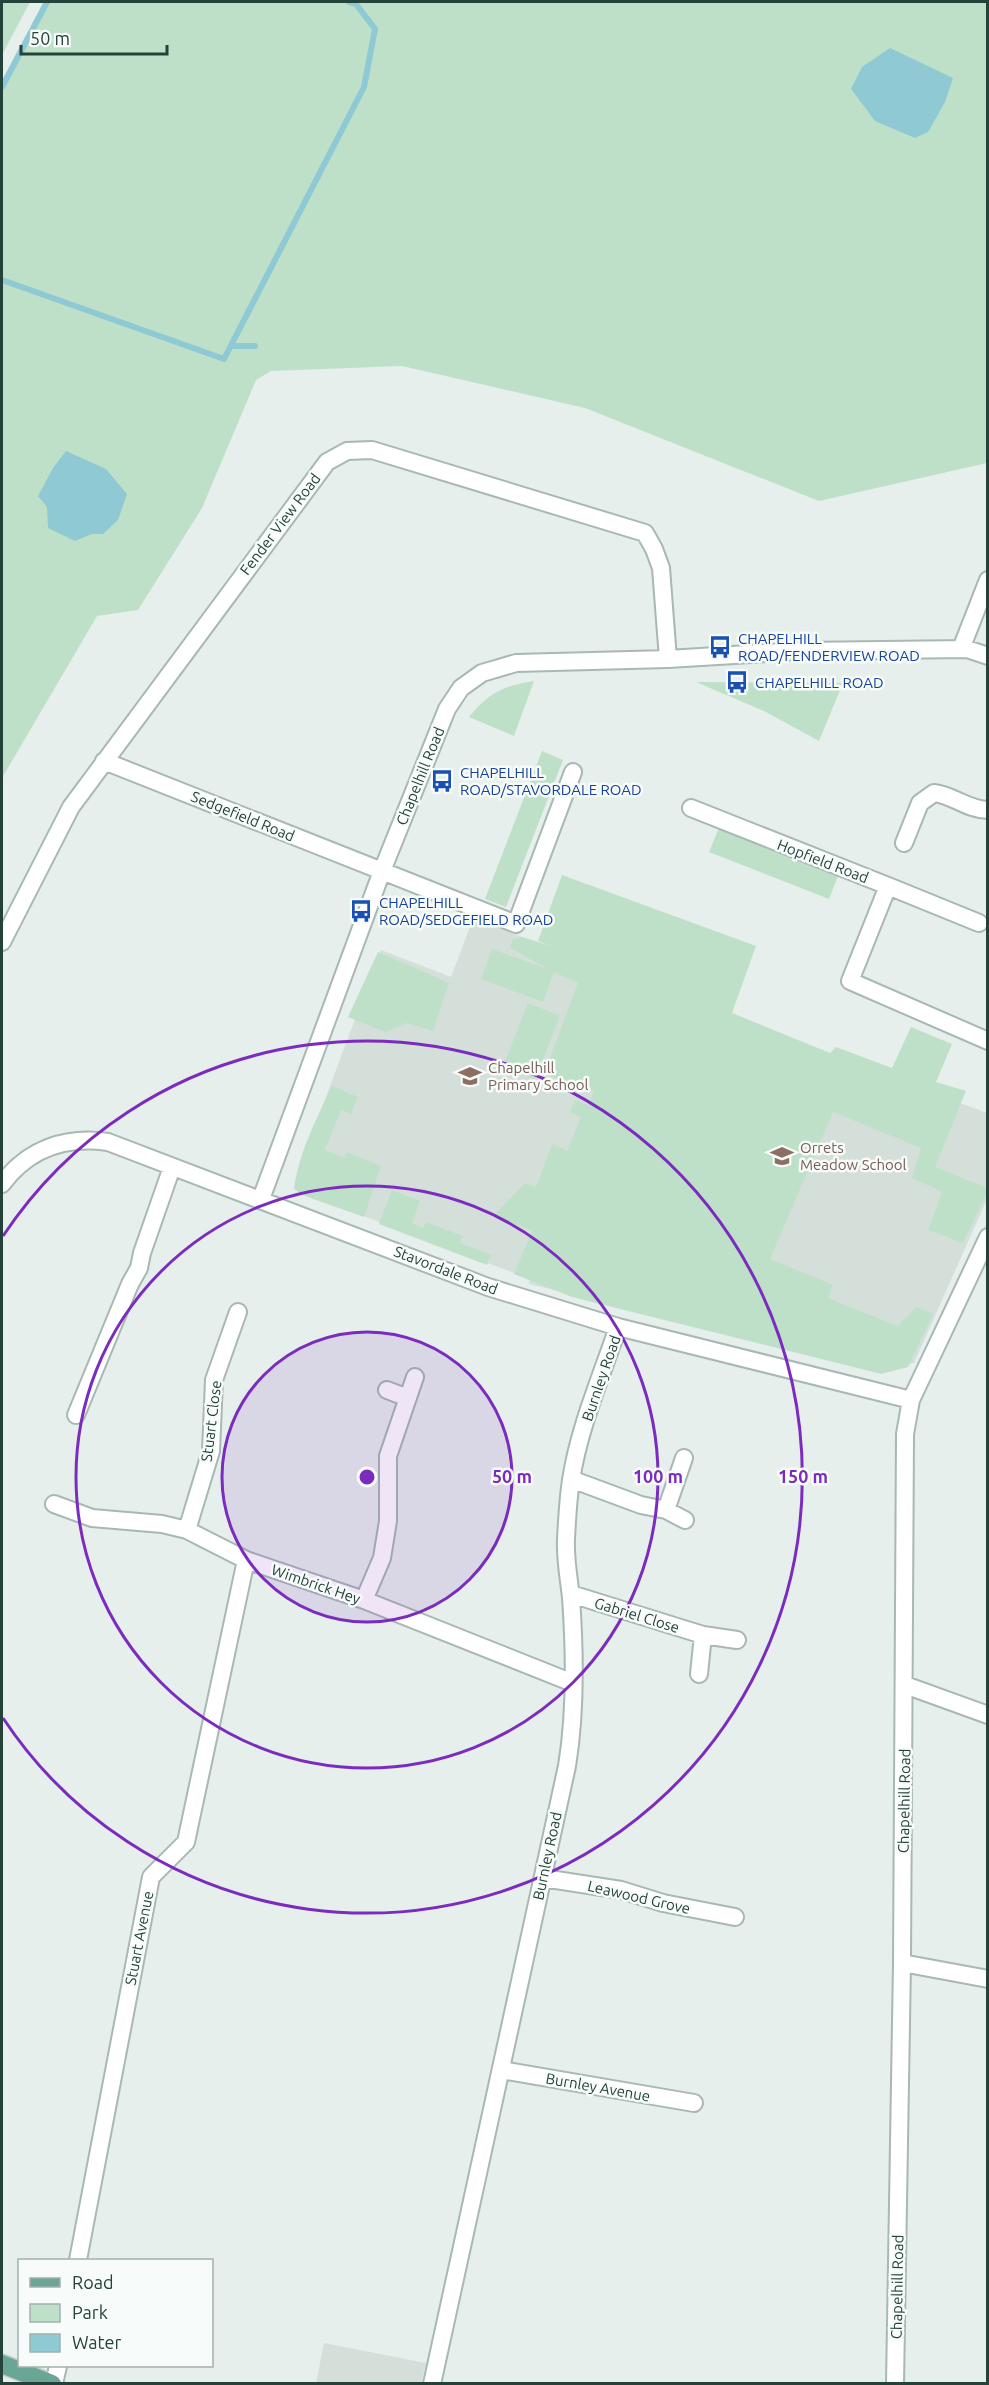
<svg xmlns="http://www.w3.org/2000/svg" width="989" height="2385" font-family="Ubuntu,sans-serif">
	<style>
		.built { fill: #d4dfda }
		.green { fill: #bfe0c8 }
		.water { fill: #8ec9d4 }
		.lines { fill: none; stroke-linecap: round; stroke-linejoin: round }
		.stream { stroke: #8ec9d4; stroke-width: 6 }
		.minor-casing { stroke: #a8b8b2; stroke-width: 20 }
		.primary-casing { stroke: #c2cac8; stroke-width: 21 }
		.minor { stroke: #fff; stroke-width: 16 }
		.primary { stroke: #6aa596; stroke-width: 18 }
		.ring { fill: none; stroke: #7b2cbf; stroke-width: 3 }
		.labels { text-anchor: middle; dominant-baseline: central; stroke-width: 5; stroke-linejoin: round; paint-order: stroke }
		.street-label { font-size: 15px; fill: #24423a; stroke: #f7fbf9 }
		.transit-label { font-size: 15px; fill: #164399; stroke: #f7fbf9; text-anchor: start }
		.education-label { font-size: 15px; fill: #785e54; stroke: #f7fbf9; text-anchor: start }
		.centre { fill: #7b2cbf; stroke: #f7fbf9; stroke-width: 3 }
		.ring-label { font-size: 18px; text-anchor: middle; font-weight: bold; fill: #7b2cbf; stroke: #f7fbf9; stroke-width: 5; stroke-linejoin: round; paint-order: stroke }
	</style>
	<rect width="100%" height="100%" fill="#e6efeb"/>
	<path class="built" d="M473 919 643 981 642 984 987 1113V1199L914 1363 886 1369 529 1284 530 1279 313 1197 298 1171 381 950 451 977Z
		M324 2343 426 2363 421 2383H316Z"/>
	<path class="green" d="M2 2H30L2 55Z
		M45 2H987V463L819 501 585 408 402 366 271 371 256 380 202 508 138 610 97 616 2 778V83Z
		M534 681 514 736 469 717C489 693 502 686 534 681Z
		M696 682 843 683 819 741 764 711Z
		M542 751 563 760 506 907 485 899Z
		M719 828 838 876 829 899 709 852Z
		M562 875 756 946 732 1013 830 1053 836 1047 892 1068 911 1027 952 1044 936 1082 966 1091 935 1167 987 1188V1193L963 1243 928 1230 942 1192 912 1178 921 1148 833 1112 770 1259 833 1285 828 1298 898 1326 916 1307 933 1314 908 1367 881 1374 572 1297 514 1274 532 1231 494 1215 525 1183 536 1187 552 1144 567 1151 581 1117 570 1112 575 1100 588 1105 594 1091 544 1074 578 983 554 972 543 1002 481 979 492 949 548 969 510 948 513 939 522 937 551 946 538 941Z
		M378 952 449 983 433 1031 407 1023 385 1032 348 1017Z
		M528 1003 560 1016 535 1080 503 1067Z
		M332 1086 358 1097 351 1114 341 1110 325 1150 344 1158 347 1152 381 1166 364 1217 305 1196 294 1189C299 1152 316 1120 332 1086Z
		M392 1190 420 1201 412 1223 423 1228 426 1222 463 1236 460 1243 491 1255 487 1265 379 1224Z"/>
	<path class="water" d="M890 48 953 78 945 102 928 132 915 138 875 121 851 89 862 67Z
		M66 451 106 469 127 494 118 520 103 534H92L75 541 48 528 47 507 38 496 53 468Z"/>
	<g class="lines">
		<path class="stream" d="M2 87 47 2
			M2 280 224 359 364 87 375 29 356 4 349 2
			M231 346H255"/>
		<g class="minor-casing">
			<path id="minor" d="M961 649 988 580
				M104 761 516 924 573 772
				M691 808 888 886 850 981 988 1041
				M904 843 920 803 934 793C953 795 968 810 988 810
				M888 886 979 923
				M2 942 71 807 327 462 347 451 372 450 645 533 654 549 661 568 668 659
				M2 1184C28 1149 65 1136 108 1142L488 1287 618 1327 911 1400
				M261 1199 382 871 447 709 461 688 482 673 516 663 668 659 799 651 967 649 988 656
				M387 1390 408 1398
				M76 1415 130 1284 139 1268 142 1253 172 1167
				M571 1479 641 1505 666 1510 685 1520
				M54 1504 92 1518 162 1524 187 1530 246 1560 364 1600 573 1683
				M666 1510 684 1458
				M187 1530 211 1451 214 1380 238 1312
				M571 1594 703 1635 699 1674
				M364 1600 382 1558 388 1521V1456L415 1377
				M703 1635 737 1640
				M905 1685 988 1715
				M543 1878 621 1890 663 1903 735 1917
				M902 1963 988 1979
				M501 2070 694 2103
				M78 2260 151 1877 186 1842 246 1560
				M54 2384 58 2366
				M432 2384 567 1766C576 1711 575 1654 571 1598 569 1578 565 1560 566 1539 567 1519 568 1499 571 1480 579 1428 601 1377 618 1327
				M895 2384 902 1963 905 1434 911 1400 988 1237"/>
		</g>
		<g class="primary-casing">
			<path id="primary" d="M2 2364 52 2384"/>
		</g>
		<use href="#minor" class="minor"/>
		<use href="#primary" class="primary"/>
	</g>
	<circle cx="367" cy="1477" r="145" fill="#7b2cbf" fill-opacity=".12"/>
	<g class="ring">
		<circle cx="367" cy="1477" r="145"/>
		<circle cx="367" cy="1477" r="291"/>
		<path d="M3 1236A436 436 0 1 1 3 1718"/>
	</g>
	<defs>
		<g id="bus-bare" transform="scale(1.8)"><path d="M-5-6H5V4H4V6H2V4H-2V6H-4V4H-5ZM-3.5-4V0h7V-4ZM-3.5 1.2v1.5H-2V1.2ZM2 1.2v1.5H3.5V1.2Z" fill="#1a4fb4" stroke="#f7fbf9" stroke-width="2.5" paint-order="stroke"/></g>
		<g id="school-bare" transform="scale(1.8)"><path d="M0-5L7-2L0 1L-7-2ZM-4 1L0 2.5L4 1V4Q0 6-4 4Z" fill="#8d6e63" stroke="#f7fbf9" stroke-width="2.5" paint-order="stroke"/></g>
	</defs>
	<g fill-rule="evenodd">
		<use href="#bus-bare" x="720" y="647"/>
		<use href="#bus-bare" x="737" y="682"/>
		<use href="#bus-bare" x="442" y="781"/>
		<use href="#bus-bare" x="361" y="911"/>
		<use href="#school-bare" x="470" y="1076"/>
		<use href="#school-bare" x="782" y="1156"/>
	</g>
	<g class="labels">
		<g class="street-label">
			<text transform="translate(280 524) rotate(-53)">Fender View Road</text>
			<text transform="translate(420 776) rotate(-68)">Chapelhill Road</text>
			<text transform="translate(243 816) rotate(22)">Sedgefield Road</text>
			<text transform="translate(823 861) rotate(21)">Hopfield Road</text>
			<text transform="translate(446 1270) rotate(21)">Stavordale Road</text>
			<text transform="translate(601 1378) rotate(-71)">Burnley Road</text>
			<text transform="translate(211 1421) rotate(-83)">Stuart Close</text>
			<text transform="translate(316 1584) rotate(19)">Wimbrick Hey</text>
			<text transform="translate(637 1615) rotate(17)">Gabriel Close</text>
			<text transform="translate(904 1801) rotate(-89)">Chapelhill Road</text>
			<text transform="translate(547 1856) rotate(-78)">Burnley Road</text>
			<text transform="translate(639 1897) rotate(13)">Leawood Grove</text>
			<text transform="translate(139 1938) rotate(-79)">Stuart Avenue</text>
			<text transform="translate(598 2087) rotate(10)">Burnley Avenue</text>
			<text transform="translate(897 2287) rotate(-89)">Chapelhill Road</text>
		</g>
		<g class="transit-label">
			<text x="738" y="638">CHAPELHILL<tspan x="738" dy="17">ROAD/FENDERVIEW ROAD</tspan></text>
			<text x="755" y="682">CHAPELHILL ROAD</text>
			<text x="460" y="772">CHAPELHILL<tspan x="460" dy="17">ROAD/STAVORDALE ROAD</tspan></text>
			<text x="379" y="902">CHAPELHILL<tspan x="379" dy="17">ROAD/SEDGEFIELD ROAD</tspan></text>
		</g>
		<g class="education-label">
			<text x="488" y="1067">Chapelhill<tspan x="488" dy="17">Primary School</tspan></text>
			<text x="800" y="1147">Orrets<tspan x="800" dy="17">Meadow School</tspan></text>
		</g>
	</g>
	<circle cx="367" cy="1477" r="9" class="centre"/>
	<g class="ring-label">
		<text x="512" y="1483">50 m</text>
		<text x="658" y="1483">100 m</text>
		<text x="803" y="1483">150 m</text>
	</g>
	<rect width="989" height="2385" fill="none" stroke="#24423a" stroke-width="6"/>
	<rect x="18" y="2259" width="195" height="108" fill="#f7fbf9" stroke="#a3b1ad" stroke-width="1.5"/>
	<rect x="30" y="2278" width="30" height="9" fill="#6aa596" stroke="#a3b1ad" stroke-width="1.5"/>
	<text x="72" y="2289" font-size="18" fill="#24423a">Road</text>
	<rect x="30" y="2304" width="30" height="18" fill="#bfe0c8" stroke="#a3b1ad" stroke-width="1.5"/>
	<text x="72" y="2319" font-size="18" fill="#24423a">Park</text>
	<rect x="30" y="2334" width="30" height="18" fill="#8ec9d4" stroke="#a3b1ad" stroke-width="1.5"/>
	<text x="72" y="2349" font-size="18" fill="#24423a">Water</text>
	<path d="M21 45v9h146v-9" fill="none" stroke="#24423a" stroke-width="3"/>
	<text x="30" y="45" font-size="18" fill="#24423a" stroke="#f7fbf9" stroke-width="4.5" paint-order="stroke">50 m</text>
</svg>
